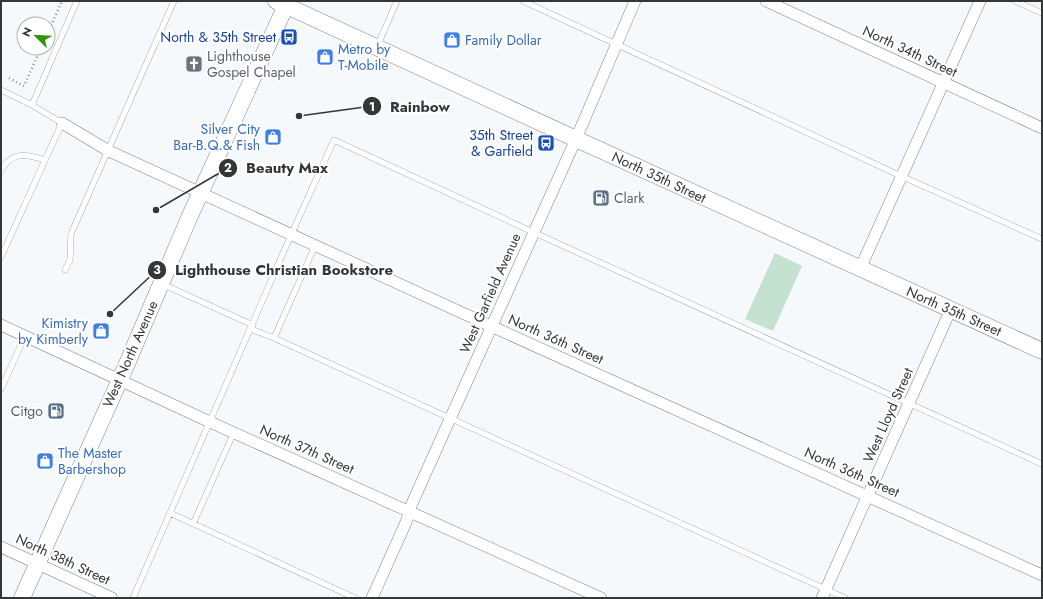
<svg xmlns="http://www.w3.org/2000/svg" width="1043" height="599" font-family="Jost,sans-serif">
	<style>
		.green { fill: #c5e2d0 }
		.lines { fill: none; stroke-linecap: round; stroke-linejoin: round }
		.service-casing { stroke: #808385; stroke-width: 6 }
		.minor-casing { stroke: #808385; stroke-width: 12 }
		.secondary-casing { stroke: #808385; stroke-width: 17 }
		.path { stroke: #8e9092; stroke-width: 2.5; stroke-dasharray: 1 3; stroke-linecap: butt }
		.service { stroke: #fff; stroke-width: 5.5 }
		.minor { stroke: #fff; stroke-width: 11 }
		.secondary { stroke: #fff; stroke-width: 16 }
		.labels { text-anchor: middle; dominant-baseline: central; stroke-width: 4; stroke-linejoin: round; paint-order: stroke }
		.transit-label { font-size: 14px; fill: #164399; stroke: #fff; text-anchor: end }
		.shop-label { font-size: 14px; fill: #366cbe; stroke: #fff; text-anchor: start }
		.street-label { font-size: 14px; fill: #353637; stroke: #fff }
		.worship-label { font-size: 14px; fill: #5b616d; stroke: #fff; text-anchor: start }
		.service-label { font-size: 14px; fill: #4e5e75; stroke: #fff; text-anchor: start }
		.leader { fill: none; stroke: #353637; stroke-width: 1.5 }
		.callout-dot { fill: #353637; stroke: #fff; stroke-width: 1.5 }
		.mark-label { font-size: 12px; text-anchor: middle; font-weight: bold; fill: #fff }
		.callout-label { font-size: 15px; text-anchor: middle; font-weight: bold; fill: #353637; stroke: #fff; stroke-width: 4; stroke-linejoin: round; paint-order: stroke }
	</style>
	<rect width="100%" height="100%" fill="#f6f9fc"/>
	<path class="green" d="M775 253 802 266 773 331 745 319Z"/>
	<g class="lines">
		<g class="service-casing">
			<path id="service" d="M523 1 901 176 1042 239
				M1015 1 1042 13
				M377 47 397 1
				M1 90 32 105 62 123 1 257
				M32 105 77 1
				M1 171C11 151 26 154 45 160
				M65 270 70 260 71 234 174 1
				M162 284 253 325
				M251 329 274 338 845 598
				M274 338 315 246
				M1 389 25 336
				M170 513 355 598
				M193 524 234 432
				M133 598 291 235 334 140 546 238 1042 464"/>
		</g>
		<g class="minor-casing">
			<path id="minor" d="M766 1 1042 128
				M62 123 109 151 504 332 1042 575
				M860 269 980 1
				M1 325 210 422 601 598
				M1 547 112 598
				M372 598 407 520 409 511 414 499 576 139 635 1
				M822 598 951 309"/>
		</g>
		<g class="secondary-casing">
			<path id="secondary" d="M276 1 576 139 1042 351
				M22 598 126 366 189 218 288 1"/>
		</g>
		<path class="path" d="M48 33 62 1
			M9 78 24 86 41 48"/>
		<use href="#service" class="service"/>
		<use href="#minor" class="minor"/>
		<use href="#secondary" class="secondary"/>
	</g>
	<defs>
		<g id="bus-square" transform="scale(0.9)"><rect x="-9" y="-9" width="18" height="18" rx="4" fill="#1a4fb4" stroke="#fff"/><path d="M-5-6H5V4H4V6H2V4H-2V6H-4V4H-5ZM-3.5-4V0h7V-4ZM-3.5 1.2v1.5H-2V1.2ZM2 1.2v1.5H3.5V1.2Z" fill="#fff"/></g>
		<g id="shop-square" transform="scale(0.9)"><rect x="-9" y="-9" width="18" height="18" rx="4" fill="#3f7fe0" stroke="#fff"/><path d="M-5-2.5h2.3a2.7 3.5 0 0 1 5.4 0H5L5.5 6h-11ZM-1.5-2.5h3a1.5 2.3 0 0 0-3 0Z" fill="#fff"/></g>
		<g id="church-square" transform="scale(0.9)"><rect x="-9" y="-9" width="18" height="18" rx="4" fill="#6b7280" stroke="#fff"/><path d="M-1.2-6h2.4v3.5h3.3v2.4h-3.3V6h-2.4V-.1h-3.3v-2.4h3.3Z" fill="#fff"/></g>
		<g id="fuel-square" transform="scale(0.9)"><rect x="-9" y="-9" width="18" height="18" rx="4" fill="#5c6f8a" stroke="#fff"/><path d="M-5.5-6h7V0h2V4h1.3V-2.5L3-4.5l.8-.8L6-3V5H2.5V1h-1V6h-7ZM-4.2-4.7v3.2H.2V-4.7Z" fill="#fff"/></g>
	</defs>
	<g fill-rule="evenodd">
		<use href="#bus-square" x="289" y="37"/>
		<use href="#shop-square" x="452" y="40"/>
		<use href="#shop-square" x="325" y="57"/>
		<use href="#church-square" x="194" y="64"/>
		<use href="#shop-square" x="273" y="137"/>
		<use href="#bus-square" x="546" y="143"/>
		<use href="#fuel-square" x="601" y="198"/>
		<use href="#shop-square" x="101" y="331"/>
		<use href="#fuel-square" x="56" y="411"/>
		<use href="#shop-square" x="45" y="461"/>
	</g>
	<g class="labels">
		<g class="transit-label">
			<text x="276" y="37">North &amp; 35th Street</text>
			<text x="533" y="135">35th Street<tspan x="533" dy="16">&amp; Garfield</tspan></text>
		</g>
		<g class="shop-label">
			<text x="465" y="40">Family Dollar</text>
			<text x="338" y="49">Metro by<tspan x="338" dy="16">T-Mobile</tspan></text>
			<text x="260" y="129" text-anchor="end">Silver City<tspan x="260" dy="16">Bar-B.Q.&amp; Fish</tspan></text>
			<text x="88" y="323" text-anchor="end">Kimistry<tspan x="88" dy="16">by Kimberly</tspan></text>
			<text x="58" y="453">The Master<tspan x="58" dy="16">Barbershop</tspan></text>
		</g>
		<g class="street-label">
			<text transform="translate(910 51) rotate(25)">North 34th Street</text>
			<text transform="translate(659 177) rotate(25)">North 35th Street</text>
			<text transform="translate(490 293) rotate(-66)">West Garfield Avenue</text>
			<text transform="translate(954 311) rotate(24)">North 35th Street</text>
			<text transform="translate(556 339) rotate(24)">North 36th Street</text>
			<text transform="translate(130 354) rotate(-66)">West North Avenue</text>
			<text transform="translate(888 415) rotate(-66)">West Lloyd Street</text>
			<text transform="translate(307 449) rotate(24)">North 37th Street</text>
			<text transform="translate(852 472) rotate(24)">North 36th Street</text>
			<text transform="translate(63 559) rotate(25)">North 38th Street</text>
		</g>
		<g class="worship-label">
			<text x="207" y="56">Lighthouse<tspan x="207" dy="16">Gospel Chapel</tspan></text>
		</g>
		<g class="service-label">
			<text x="614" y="198">Clark</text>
			<text x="43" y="411" text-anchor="end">Citgo</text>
		</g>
	</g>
	<path class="leader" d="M299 116L372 106M156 210L228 168M110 314L157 270"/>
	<g class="callout-dot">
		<circle cx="299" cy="116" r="4"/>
		<circle cx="156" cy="210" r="4"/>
		<circle cx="110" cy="314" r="4"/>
		<circle cx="372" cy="106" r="10"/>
		<circle cx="228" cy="168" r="10"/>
		<circle cx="157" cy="270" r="10"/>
	</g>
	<g class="mark-label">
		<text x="372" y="111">1</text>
		<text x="228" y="172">2</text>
		<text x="157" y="274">3</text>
	</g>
	<g class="callout-label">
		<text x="420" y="112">Rainbow</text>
		<text x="287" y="173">Beauty Max</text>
		<text x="284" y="275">Lighthouse Christian Bookstore</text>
	</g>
	<rect width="1043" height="599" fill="none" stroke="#353637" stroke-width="4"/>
	<g transform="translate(36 36) rotate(294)"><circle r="19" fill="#ffffff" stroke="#aeafaf"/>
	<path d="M0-3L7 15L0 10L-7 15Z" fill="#309314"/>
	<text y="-6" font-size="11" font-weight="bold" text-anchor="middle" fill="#353637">N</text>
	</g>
</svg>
